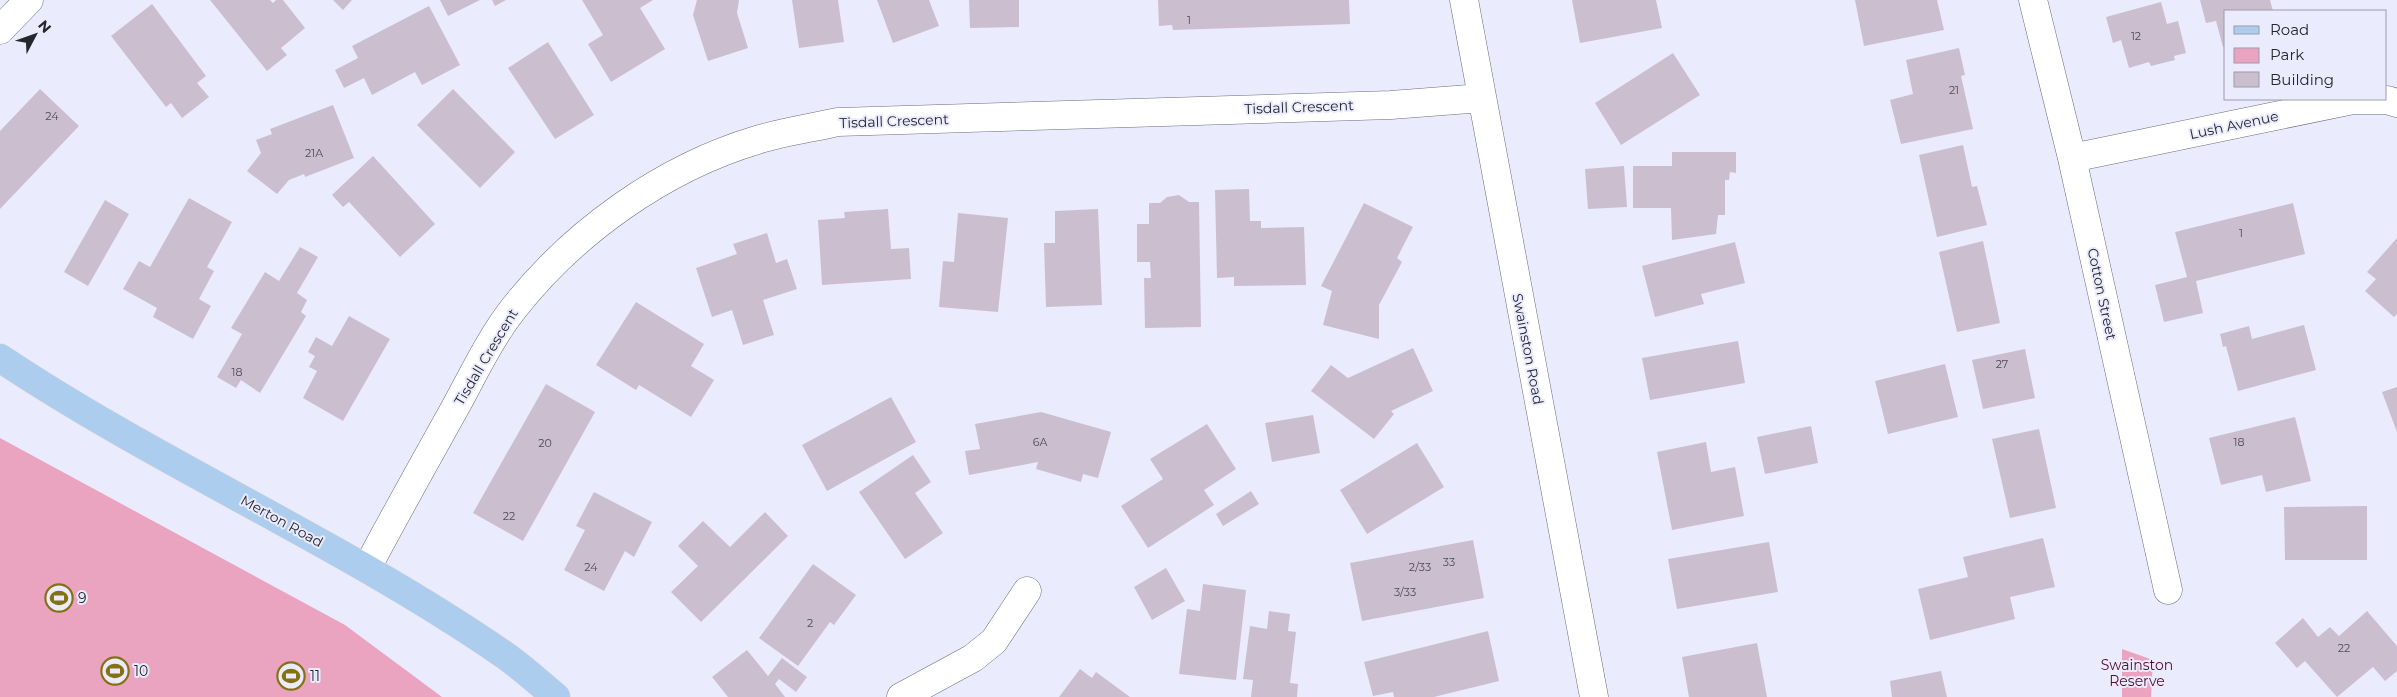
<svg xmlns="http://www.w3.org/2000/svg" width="2397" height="697" font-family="Montserrat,sans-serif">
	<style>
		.green { fill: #eaa4c0 }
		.building { fill: #cbbfcf }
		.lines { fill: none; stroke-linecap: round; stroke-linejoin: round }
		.minor-casing { stroke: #6b6b7c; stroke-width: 29 }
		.major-casing { stroke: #d4d4d5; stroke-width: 29 }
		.minor { stroke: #fff; stroke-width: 28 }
		.major { stroke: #adcdef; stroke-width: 28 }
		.labels { text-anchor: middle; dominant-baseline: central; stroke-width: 4; stroke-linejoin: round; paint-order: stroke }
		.number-label { font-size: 11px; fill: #4f4c56 }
		.street-label { font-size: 14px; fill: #26262d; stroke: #ebebfe }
		.poi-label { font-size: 14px; fill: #26262d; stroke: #ebebfe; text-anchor: start }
		.park-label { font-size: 14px; fill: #4f0e2f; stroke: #ebebfe }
	</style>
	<rect width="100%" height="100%" fill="#ebebfe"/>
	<path class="green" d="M0 438 345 625 442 697H0Z
		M2122 649 2153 660 2151 697H2122Z"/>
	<path class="building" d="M210 0H270L273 3 276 0H283L305 28 281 48 287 55 267 71Z
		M333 0H352L343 10Z
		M440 0H480L448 16Z
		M492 0H506L495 6Z
		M582 0H653L640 8 665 49 611 82 588 44 603 35Z
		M697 0H739L737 13 748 48 708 61 693 15Z
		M792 0H838L844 42 799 48Z
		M877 0H929L939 26 893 43Z
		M969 0H1019V27L970 28Z
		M1158 0H1349L1350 24 1173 30 1172 25 1159 26Z
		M1572 0H1656L1662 28 1580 43Z
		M1855 0H1937L1944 30 1864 46Z
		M2200 0H2270L2273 11H2226V46L2223 47 2216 21 2206 23Z
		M2161 2 2167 24 2178 21 2186 53 2174 56 2175 60 2151 66 2149 62 2129 68 2121 40 2113 43 2106 17Z
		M152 4 206 76 197 83 209 97 182 118 171 103 166 107 111 36Z
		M429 6 460 65 422 85 415 72 372 95 364 78 344 88 335 70 358 58 352 46Z
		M548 42 594 115 555 139 508 68Z
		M1959 48 1965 75 1961 76 1973 129 1901 144 1890 100 1913 94 1906 60Z
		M1673 53 1700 95 1621 145 1595 103Z
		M40 89 79 126 0 209V131Z
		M453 89 515 152 480 188 417 125Z
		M333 105 354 158 305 177 304 174 289 180 277 194 247 171 261 153 256 140 272 134 270 129Z
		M1963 145 1972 187 1977 186 1987 225 1937 237 1919 155Z
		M1672 152H1736V173L1730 172 1729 180H1725V215H1718L1716 234 1672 240 1671 208H1633V166H1672Z
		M373 156 435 224 400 257 349 202 343 207 332 195Z
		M1624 166 1627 207 1588 209 1585 169Z
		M1249 189 1250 221H1261V228L1304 227 1306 285 1234 286V277L1217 278 1215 190Z
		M1179 195 1189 202H1199L1201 327 1145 328 1144 278H1151L1150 262H1137V224H1149V203H1160L1167 197Z
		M189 198 232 222 207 267 214 271 199 299 211 306 193 339 153 317 157 308 123 289 139 261 150 267Z
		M105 200 129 214 88 286 64 272Z
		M1364 203 1413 227 1397 258 1402 262 1379 305V339L1323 325 1332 291 1321 286Z
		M2293 203 2305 254 2196 281 2203 313 2164 322 2155 285 2187 277 2175 232Z
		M888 209 891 249 909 248 911 279 822 285 818 220 845 218 844 212Z
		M1098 209 1102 305 1046 307 1044 243H1055V211Z
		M958 213 1008 218 998 312 939 307 943 261 954 262Z
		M767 233 776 263 787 259 797 289 763 300 774 335 743 345 732 310 712 317 696 268 737 254 733 244Z
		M2397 238V314L2394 317 2365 291 2376 279 2367 272Z
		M1983 241 2000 323 1957 332 1939 252Z
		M1735 242 1745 283 1701 294 1704 304 1655 317 1642 266Z
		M300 247 318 257 297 293 307 300 301 312 306 316 260 393 241 380 236 388 217 377 242 334 231 328 265 272 279 281Z
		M636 302 704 344 691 366 714 380 691 417 639 385 636 390 596 365Z
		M349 316 390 339 343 421 303 398 317 371 309 367 315 356 308 352 316 337 332 346Z
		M2304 325 2316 370 2238 391 2226 346 2223 347 2220 334 2249 326 2252 339Z
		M1738 341 1745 383 1650 400 1642 358Z
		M1413 348 1433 391 1391 411 1394 414 1374 439 1311 391 1331 365 1348 378Z
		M2025 349 2035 398 1983 409 1972 360Z
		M1945 364 1958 417 1888 434 1875 381Z
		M546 384 595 412 523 541 473 513Z
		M2397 387V432L2382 392Z
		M891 397 916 442 827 491 802 445Z
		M1041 412 1111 432 1098 478 1083 474 1081 482 1036 469 1038 462 969 475 965 451 980 449 975 424Z
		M1313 415 1320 453 1272 462 1265 423Z
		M2295 417 2311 481 2266 492 2262 475 2221 485 2209 438Z
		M1207 424 1236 469 1204 490 1214 505 1148 548 1121 506 1163 479 1150 459Z
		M1811 426 1818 463 1765 474 1757 437Z
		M2039 429 2056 508 2010 518 1992 439Z
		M1706 442 1711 472 1735 467 1744 516 1672 530 1657 452Z
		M1417 443 1444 487 1367 534 1340 490Z
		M913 455 931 482 915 493 943 533 905 559 859 492Z
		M1251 491 1259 504 1223 526 1216 514Z
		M594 492 652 522 634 557 625 551 604 591 564 570 585 530 576 526Z
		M2367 506V560H2285L2284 507Z
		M765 512 788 536 701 622 671 592 698 566 678 546 703 521 730 547Z
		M2043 538 2055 587 2010 597 2015 619 1930 640 1918 589 1968 577 1963 557Z
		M1473 540 1484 598 1362 621 1350 563Z
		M1769 542 1778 592 1677 609 1668 559Z
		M813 564 856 595 834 625 830 622 798 666 759 638Z
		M1166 568 1185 601 1152 620 1134 587Z
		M1203 584 1246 590 1236 680 1179 674 1187 609 1200 611Z
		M1269 611 1290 614 1288 631 1296 632 1290 683 1298 684 1297 697H1251L1253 680 1243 679 1250 626 1267 629Z
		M2367 611 2397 646V671L2385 681 2373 667 2337 697 2305 661 2297 668 2275 643 2303 618 2318 637 2330 627 2339 636Z
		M1488 631 1499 681 1434 697H1394L1393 692 1373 696 1364 662Z
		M1757 643 1767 697H1689L1682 657Z
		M747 650 768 676 782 658 807 677 796 692 779 679 775 684 785 697H728L712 677Z
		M1080 669 1092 678 1096 672 1130 697H1059Z
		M1941 671 1947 697H1892L1890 681Z"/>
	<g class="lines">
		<g class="minor-casing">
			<path id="minor" d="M1464 0 1594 697
				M2033 0 2072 158 2168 590
				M0 30 29 0
				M2072 158 2353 100H2387L2397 103
				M367 568C396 513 426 460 456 406 474 373 491 337 514 308 574 232 663 168 757 140 783 132 811 128 838 122L1391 105 1482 98
				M901 697 973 658 994 641 1027 591"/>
		</g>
		<g class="major-casing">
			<path id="major" d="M0 358C162 466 342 543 503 654 522 667 539 683 556 697"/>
		</g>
		<use href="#minor" class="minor"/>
		<use href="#major" class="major"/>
	</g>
	<defs>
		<g id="stadium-ring" transform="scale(1.4375)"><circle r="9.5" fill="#ebebfe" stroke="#847111" stroke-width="1.5"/><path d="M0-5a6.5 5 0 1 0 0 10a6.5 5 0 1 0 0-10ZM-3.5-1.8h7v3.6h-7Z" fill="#847111"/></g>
	</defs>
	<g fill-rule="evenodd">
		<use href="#stadium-ring" x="59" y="598"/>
		<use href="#stadium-ring" x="115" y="671"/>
		<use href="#stadium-ring" x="291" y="676"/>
	</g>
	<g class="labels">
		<g class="number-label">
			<text x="1189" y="20">1</text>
			<text x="2136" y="36">12</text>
			<text x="1954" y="90">21</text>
			<text x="52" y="116">24</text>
			<text x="314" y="153">21A</text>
			<text x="2241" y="233">1</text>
			<text x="2002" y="364">27</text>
			<text x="237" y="372">18</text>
			<text x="1040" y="442">6A</text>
			<text x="2239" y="442">18</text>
			<text x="545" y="443">20</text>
			<text x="509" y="516">22</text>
			<text x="1449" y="562">33</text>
			<text x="591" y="567">24</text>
			<text x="1420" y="567">2/33</text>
			<text x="1405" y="592">3/33</text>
			<text x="810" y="623">2</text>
			<text x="2344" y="648">22</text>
		</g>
		<g class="street-label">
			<text transform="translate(1299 107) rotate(-2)">Tisdall Crescent</text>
			<text transform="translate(894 121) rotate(-2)">Tisdall Crescent</text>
			<text transform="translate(2234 125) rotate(-12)">Lush Avenue</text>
			<text transform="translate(2102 294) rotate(78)">Cotton Street</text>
			<text transform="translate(1528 349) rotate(79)">Swainston Road</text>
			<text transform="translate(486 357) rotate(-59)">Tisdall Crescent</text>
			<text transform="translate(282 521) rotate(29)">Merton Road</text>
		</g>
		<g class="poi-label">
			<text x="78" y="598">9</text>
			<text x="134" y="671">10</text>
			<text x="310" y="676">11</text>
		</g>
		<g class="park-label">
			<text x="2137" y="665">Swainston<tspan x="2137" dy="16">Reserve</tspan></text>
		</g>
	</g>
	<rect x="2224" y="10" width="162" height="90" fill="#ebebfe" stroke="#9c9caa"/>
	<rect x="2234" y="26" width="25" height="8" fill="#adcdef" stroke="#9c9caa"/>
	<text x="2270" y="35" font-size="15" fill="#26262d">Road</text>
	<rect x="2234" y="48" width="25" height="15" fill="#eaa4c0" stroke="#9c9caa"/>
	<text x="2270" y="60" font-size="15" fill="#26262d">Park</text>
	<rect x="2234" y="72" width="25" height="15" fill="#cbbfcf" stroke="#9c9caa"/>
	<text x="2270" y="85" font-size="15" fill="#26262d">Building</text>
	<g transform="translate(35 35) rotate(49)" stroke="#ebebfe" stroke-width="4" paint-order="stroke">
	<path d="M0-4L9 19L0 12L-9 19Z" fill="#26262d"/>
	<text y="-8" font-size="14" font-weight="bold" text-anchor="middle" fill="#26262d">N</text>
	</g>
</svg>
